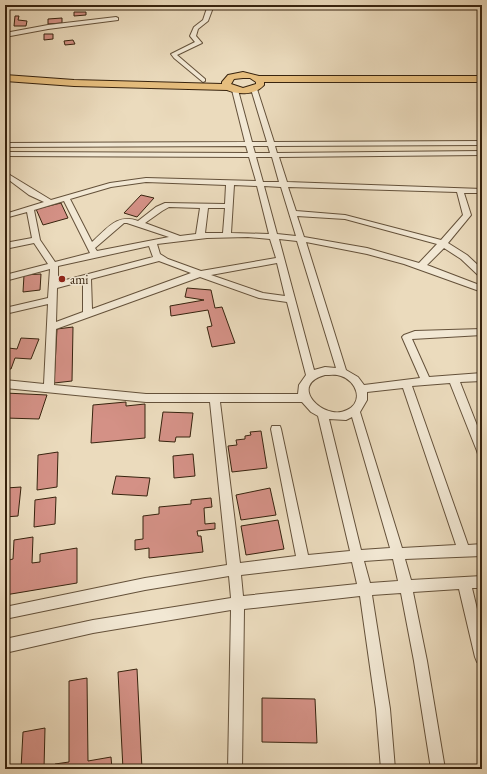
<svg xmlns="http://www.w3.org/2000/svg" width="487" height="774" font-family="'EB Garamond',serif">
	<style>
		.building { fill: #d49186; stroke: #37230e }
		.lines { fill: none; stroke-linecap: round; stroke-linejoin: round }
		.minor-casing { stroke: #64513a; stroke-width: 2 }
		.highway-casing { stroke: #37230e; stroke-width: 2 }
		.minor { fill: #f2e8d4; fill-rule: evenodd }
		.highway { fill: #e6be7e; fill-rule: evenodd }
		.poi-dot { fill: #8f2418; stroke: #f2e8d4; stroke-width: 1.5 }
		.labels { text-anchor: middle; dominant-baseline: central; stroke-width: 3; stroke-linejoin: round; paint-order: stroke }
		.poi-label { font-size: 13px; fill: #37230e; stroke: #f2e8d4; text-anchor: start }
	</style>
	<rect width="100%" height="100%" fill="#ebdbbd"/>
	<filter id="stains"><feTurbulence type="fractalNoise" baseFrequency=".005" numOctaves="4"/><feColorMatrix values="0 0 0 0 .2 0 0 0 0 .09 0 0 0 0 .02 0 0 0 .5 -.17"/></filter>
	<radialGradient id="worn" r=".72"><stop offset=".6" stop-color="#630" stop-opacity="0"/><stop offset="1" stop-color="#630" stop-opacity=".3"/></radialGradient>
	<path class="building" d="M74 12H86V15L74 16Z
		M15 16H19L18 20 27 21 26 26H14Z
		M62 18V23L48 24V19Z
		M44 34H53V39L44 40Z
		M73 40 75 44 65 45 64 41Z
		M141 195 154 198 137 217 124 213Z
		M61 203 68 218 43 225 36 209Z
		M41 274 40 290 23 292 24 275Z
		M187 288 211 290 215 308 222 307 235 343 212 347 207 327 212 326 208 310 171 316 170 306 204 300 185 297Z
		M73 327 72 381 54 383 57 329Z
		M21 338 39 339 31 359 15 358 11 369H5V351L8 348 17 349Z
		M5 393 47 395 39 419 5 418Z
		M126 402V406L145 404V438L91 443 93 405Z
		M163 412 193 413 190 437H176L175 442 159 441Z
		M261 431 267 468 232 472 228 446 237 445 236 440 245 439V436L251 435 250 432Z
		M58 452 57 487 37 490 38 455Z
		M193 454 195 476 174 478 173 456Z
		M116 476 150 478 147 496 112 494Z
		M21 487 18 516 5 517 6 488Z
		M270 488 276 515 241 520 236 495Z
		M56 497 55 524 34 527 35 500Z
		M211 498 212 507 204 508 205 524 215 523V529L197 531 198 536H201L203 552 149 558V548L135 550V540L143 539V516L159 514V507L191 504V500Z
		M278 520 284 549 246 555 241 526Z
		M33 537 32 563 40 562V554L77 548V583L5 595V561L13 559 14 540Z
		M137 669 142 769H123L118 672Z
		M87 678 88 761 111 757 112 769H55V764L69 762V681Z
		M262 698 315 699 317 743 262 742Z
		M45 728 44 769H21L23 732Z
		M307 767 347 768V769H307Z"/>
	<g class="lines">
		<g class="minor-casing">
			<path id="minor" d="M208 5H214L208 21 198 29 196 36 202 43 177 55 205 79V81L203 82 174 58 171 54 195 42 190 36 194 27 203 20Z
				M116 17 118 18V20L48 29 5 37V33L48 25Z
				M254 87 257 89 274 142 482 141V145L275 146 277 153 482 151V155L279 157 287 182 482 189V193H464L471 215 448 243 467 255 482 269V277L479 276 461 259 444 248 427 265 482 286V292L404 264 367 254 306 242 346 370 358 377 364 385 420 378 402 337 404 335 415 331 482 329V335L412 339 429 377 482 373V381L460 382 482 438V455L478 454 477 451 450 383 412 386 468 545 482 544V556L405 559 411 580 482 576V588H472L482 630V664L477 662 475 657 459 589 413 592 427 661 445 769H431L414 661 401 593 372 595 390 709 395 769H381L376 709 360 596 244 609 242 769H228L231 610 93 633 5 653V639L93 620 231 598 229 576 145 590 5 619V607L145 578 227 565 210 402H146L5 388V380L44 384 48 304 5 314V308L48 298 50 269 5 281V275L48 264 34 243 5 249V243L32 238 27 212 5 218V214L44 202 29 195 5 177V172L51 200 110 183 146 178 256 181 249 157 5 156V152L248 153 246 146 5 147V143L245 142 232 90 235 88 238 90 252 142H267L251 89ZM253 146H268L270 153H255ZM256 157H272L279 182H263ZM146 182 226 185 225 204 165 203 156 207 138 221C117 213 107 229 92 242L70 199 111 187ZM234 185 257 186 269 234 231 233ZM264 186 281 187 296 236 277 234ZM288 187 457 192 463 215 441 240 345 215 296 211ZM64 201 90 253 55 262 40 240 34 210ZM169 207 200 208 196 234 180 236 145 223 162 211ZM208 208H225L223 233H205ZM297 216 345 219 437 244 419 263 367 248 304 237ZM124 223H127L169 237 97 251 95 248ZM248 237 270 239 276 258 201 271 168 259 160 254 157 244 207 238ZM279 239 297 241 336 368 325 367 314 370ZM149 246 153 257 58 282V266ZM159 261 191 273 92 309 91 279ZM277 263 285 296 263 293 211 275ZM200 277 259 298 287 302 306 375 299 385 298 394H146L54 385 56 329ZM83 281V312L56 322 57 288ZM325 375C330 375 336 374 341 376 357 381 364 402 347 410 324 422 287 385 325 375ZM403 388 456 545 402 548 360 412 367 400V392ZM220 402H302L311 412 318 416 350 551 308 555 281 429 280 426H272L271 429 296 556 240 563ZM352 417 390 548 361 550 329 419 346 420ZM393 559 398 581 370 583 364 561ZM352 562 357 584 243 596 241 575Z"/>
		</g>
		<g class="highway-casing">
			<path id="highway" d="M243 72 259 76H482V82H264V85C255 95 239 95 227 90L74 86 5 81V75L74 80 222 84V82L228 75ZM243 78H250L256 82V84L243 88 231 84 234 79Z"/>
		</g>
		<use href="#minor" class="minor"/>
		<use href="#highway" class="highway"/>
	</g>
	<circle class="poi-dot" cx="62" cy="279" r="4"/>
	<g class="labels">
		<g class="poi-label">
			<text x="70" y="279">ami</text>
		</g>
	</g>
	<rect width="487" height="774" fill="none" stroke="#ebdbbd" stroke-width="20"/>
	<rect x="6" y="6" width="475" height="762" fill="none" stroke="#37230e" stroke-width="2"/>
	<rect x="10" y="10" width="467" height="754" fill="none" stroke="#37230e"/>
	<rect width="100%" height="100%" filter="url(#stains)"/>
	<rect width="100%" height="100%" fill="url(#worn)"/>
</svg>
